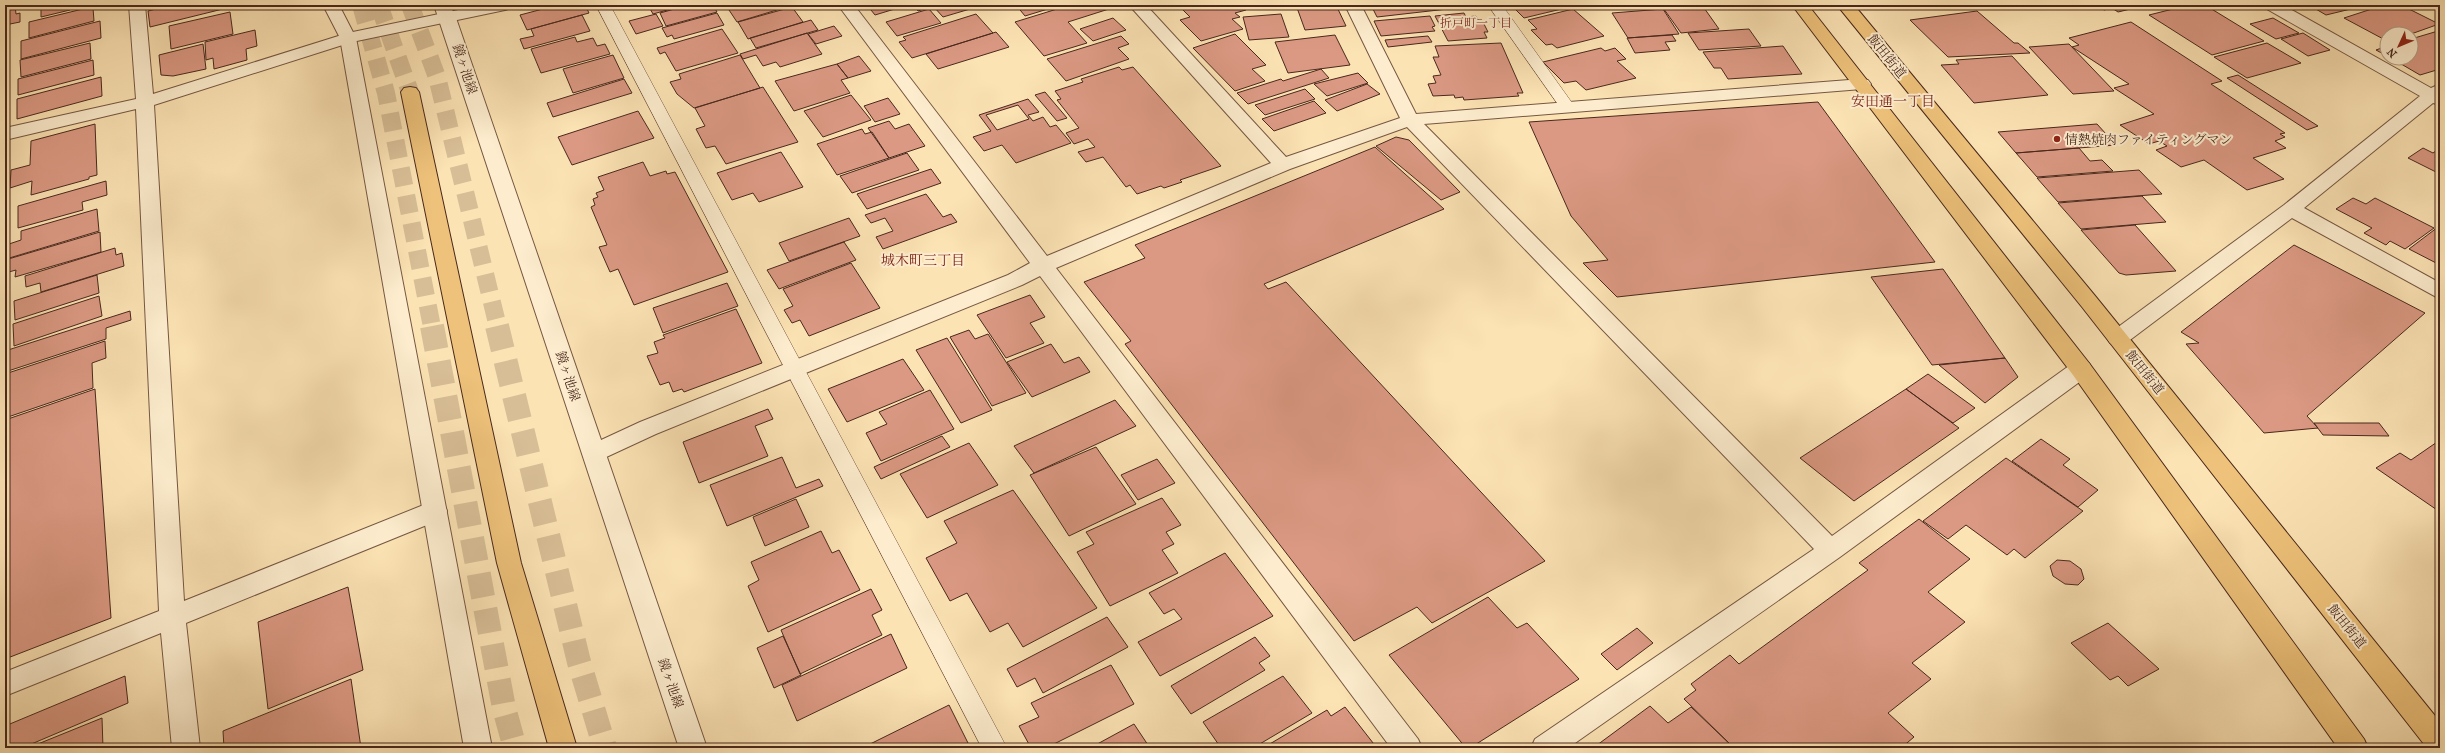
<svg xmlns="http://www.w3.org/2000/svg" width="2445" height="753" font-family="'IM FELL French Canon','Noto Serif JP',serif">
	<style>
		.building { fill: #db9983; stroke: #49281c; fill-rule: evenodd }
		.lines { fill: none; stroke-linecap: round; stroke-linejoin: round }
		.motorway-tunnel-far1 { stroke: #d8be96; stroke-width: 18; stroke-dasharray: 18 10; stroke-linecap: butt }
		.motorway-tunnel { stroke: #d8be96; stroke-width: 24; stroke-dasharray: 24 12; stroke-linecap: butt }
		.service-casing { stroke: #765742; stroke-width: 1 }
		.minor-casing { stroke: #765742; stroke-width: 2 }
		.tertiary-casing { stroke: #765742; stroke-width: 2 }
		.trunk-casing { stroke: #49281c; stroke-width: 2 }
		.motorway-casing { stroke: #49281c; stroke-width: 2 }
		.service { fill: #fdedce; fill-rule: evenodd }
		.minor { fill: #fdedce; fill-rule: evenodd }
		.tertiary { fill: #fdedce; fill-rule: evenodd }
		.trunk { fill: #eec27a; fill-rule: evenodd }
		.motorway { fill: #eec27a; fill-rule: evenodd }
		.poi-dot { fill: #8f2418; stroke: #fdedce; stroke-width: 1.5 }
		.labels { text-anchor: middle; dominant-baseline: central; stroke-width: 4; stroke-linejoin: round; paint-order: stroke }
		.far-neighbourhood-label { font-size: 12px; fill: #7a1f14; stroke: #fdedce }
		.street-label { font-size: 13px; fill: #49281c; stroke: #fdedce }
		.poi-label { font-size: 13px; fill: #49281c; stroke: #fdedce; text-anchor: start }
		.neighbourhood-label { font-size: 14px; fill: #7a1f14; stroke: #fdedce }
	</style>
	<rect width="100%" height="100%" fill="#fce3b4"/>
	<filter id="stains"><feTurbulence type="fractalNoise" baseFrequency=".005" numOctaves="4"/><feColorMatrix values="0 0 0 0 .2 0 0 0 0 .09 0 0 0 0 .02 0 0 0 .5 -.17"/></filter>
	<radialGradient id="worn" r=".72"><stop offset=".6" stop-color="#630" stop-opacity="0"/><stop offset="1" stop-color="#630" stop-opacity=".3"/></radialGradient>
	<path class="building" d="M5 5H15L16 14 20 13V22L5 25Z
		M41 5H70V10L41 17Z
		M159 5H239L150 27 148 11 160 8Z
		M558 5H585L589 13 527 30 520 15Z
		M648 5H685L653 14Z
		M689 5H713L717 12 666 26 660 13Z
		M735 5H790V6L737 22 727 7Z
		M867 5H895L898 8 875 15Z
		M913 5H966L970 9 943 17 933 6 918 11Z
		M1016 5H1061L1025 16Z
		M1070 5H1109L1112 8 1068 22 1087 43 1044 56 1015 22Z
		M1178 5H1241L1246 10 1235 13 1240 17 1232 19 1243 29 1201 41 1180 20 1190 17Z
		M1296 5H1336L1346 26 1305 30Z
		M1371 5H1463L1465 7 1377 17Z
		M1511 5H1573L1574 6 1524 18Z
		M1661 5H1702L1719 29 1681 33Z
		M2098 5H2147L2118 12 2112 8 2104 10Z
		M2189 5H2205L2264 41 2212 55 2149 15Z
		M2309 5H2356L2359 7 2326 15Z
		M2384 5H2401L2439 24 2411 34H2387V41L2344 18Z
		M792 7 803 22 748 39 738 22Z
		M87 8H93L94 21 29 38V22Z
		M929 9 941 23 897 36 886 22Z
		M1573 9 1604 36 1557 48 1552 44 1546 45 1531 30 1537 29 1528 20Z
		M1663 9 1679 34 1628 38 1612 13Z
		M1977 11 2014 43H2018L2030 53 1948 57 1910 20Z
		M230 12 233 34 171 49 169 26Z
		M717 13 724 25 674 39 672 35 667 37 662 28Z
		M1464 13 1466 17 1476 16 1478 20H1482L1488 32H1484L1487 38 1448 41 1435 16Z
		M656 14 663 26 636 34 629 21Z
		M976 14 993 33 912 58 899 42 906 40 903 37Z
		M1281 14 1289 37 1249 40 1243 17Z
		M582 15 590 31 524 49 520 39 534 36 531 29Z
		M1430 16 1435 26 1432 27 1435 31 1381 36 1374 21Z
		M1113 18 1126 30 1093 41 1080 29Z
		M2273 18 2299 33 2276 39 2250 24Z
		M811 20 818 30 756 48 750 38Z
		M100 21 101 38 21 59V41Z
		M2131 22 2222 81 2211 84 2285 133 2280 134 2285 137 2275 141 2286 148 2253 158 2284 179 2247 190 2204 160 2181 167 2156 150 2167 146 2159 141 2149 144 2120 125 2154 114 2114 88 2129 84 2072 47 2079 45 2069 38Z
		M834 26 842 36 816 44 808 34Z
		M722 29 738 53 676 71 665 52 660 54 657 48Z
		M1749 29 1761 46 1699 50 1688 33Z
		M255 30 257 46 246 49 247 60 214 69 213 58 206 60 205 42Z
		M2438 31 2440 32V69L2420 75 2391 58H2411V39Z
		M996 32 1009 47 938 69 926 54Z
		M807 33 822 54 780 67 776 62 763 66 756 55 743 59 740 54Z
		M2303 33 2330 50 2308 56 2281 39Z
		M1235 34 1266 65 1252 69 1265 81 1235 91 1193 48Z
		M1335 35 1350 65 1288 73 1275 42Z
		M1672 35 1676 41 1665 42 1670 50 1635 53 1627 38Z
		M1121 36 1129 44 1118 48 1129 59 1066 81 1047 59Z
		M1428 36 1432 42 1388 47 1385 40Z
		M575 37 577 42 593 38 597 46 605 44 610 54 541 73 531 49Z
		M90 43 91 59 21 77 20 60Z
		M1501 43 1523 93H1517L1519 96 1464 100 1463 97 1455 98 1454 95 1433 96 1428 84 1436 83 1433 76 1441 75 1433 57H1439L1435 46Z
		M2267 43 2301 63 2247 78 2214 57Z
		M203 44 206 69 173 76 161 75 159 55Z
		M2069 44 2114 91 2073 94 2029 47Z
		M1783 46 1802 74 1728 79 1721 68H1714L1703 52Z
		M2387 46V56L2376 50Z
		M1601 48 1605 51 1615 48 1626 59 1617 61 1636 78 1586 90 1576 81 1564 83 1543 62Z
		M613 55 624 78 573 93 563 69Z
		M740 55 760 88 694 108 677 94 670 82 681 79 679 74Z
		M859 56 871 71 848 78 837 64Z
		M2012 56 2048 95 1974 103 1941 65 1959 64 1956 60Z
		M93 60 94 75 18 95V79Z
		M837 64 848 78 841 80 850 93 794 111 775 81Z
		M1119 67 1122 70 1133 67 1221 166 1180 180 1182 182 1164 188 1161 186 1137 194 1130 185 1126 187 1103 157 1086 162 1078 152 1095 147 1088 139 1074 144 1066 133 1079 128 1057 100 1061 99 1055 91 1083 82 1081 79Z
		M1321 69 1329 78 1248 104 1237 93 1281 79 1283 81Z
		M1358 73 1368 83 1327 96 1314 84Z
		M2238 75 2318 126 2307 130 2227 78Z
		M101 77 102 96 17 119V99Z
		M624 79 632 93 553 117 547 103Z
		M1367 84 1380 94 1337 111 1325 100Z
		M763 87 798 142 726 164 715 146 706 148 696 129 705 126 695 108Z
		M1305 89 1315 99 1265 115 1255 105Z
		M1045 92 1067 118 1057 121 1035 95Z
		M851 95 871 120 823 137 804 111Z
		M888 98 900 114 875 122 864 106Z
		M1028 99 1039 112 1028 115 1033 121 1043 117 1050 127 1056 125 1071 143 1016 163 1002 145 984 151 973 137 991 131 979 115ZM1018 105 1029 119 997 130 986 115Z
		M1314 101 1326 113 1274 131 1262 119Z
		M1818 102 1935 262 1617 297 1583 263 1608 260 1571 216 1529 122Z
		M638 111 654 138 572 165 558 137Z
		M889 121 895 129 909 124 925 146 889 158 868 128Z
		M95 124 97 175 89 177V179L31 195 32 181 10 188 11 170 30 165 31 141Z
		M2097 124 2116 145 2016 153 1998 132Z
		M862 129 865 134 872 132 889 158 837 175 817 144Z
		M1396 137 1409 140 1460 192 1441 200 1376 146Z
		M1375 147 1444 209 1264 284 1268 289 1286 282 1545 561 1432 623 1417 607 1354 641 1125 344 1131 341 1084 282 1145 258 1135 245Z
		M2079 148 2090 161 2102 160 2113 171 2037 177 2016 153Z
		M2423 148 2433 153 2440 148V174L2408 158Z
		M781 152 803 187 759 202 753 193 732 200 717 173Z
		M907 153 919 170 852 193 840 176Z
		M643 162 650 176 666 171 667 174 675 172 728 272 634 305 618 269 610 272 599 247 607 245 591 207 595 205 593 199 598 197 596 193 604 190 598 177Z
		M931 169 941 183 867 209 857 194Z
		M2139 170 2162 194 2058 202 2037 178Z
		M106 181 107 195 82 202 83 210 18 228V206Z
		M926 194 943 217 951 214 957 222 883 249 876 237 893 231 885 218 871 223 865 215Z
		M2142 196 2166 222 2081 229 2058 203Z
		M2353 198 2366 204 2375 198 2434 228 2405 249 2390 241 2386 245 2364 233 2372 228 2336 209Z
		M9 206V233L5 234V207Z
		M97 209 99 231 6 259V245L21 240V231Z
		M849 218 860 236 789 261 779 243Z
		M2135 225 2176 271 2126 275 2119 273 2081 230Z
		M2438 227 2440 228V265L2409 249Z
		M100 232 101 252 15 277 16 270 5 273V260Z
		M844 242 856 260 779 289 767 270Z
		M2294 245 2425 313 2307 416 2318 428 2264 433 2186 344 2199 343 2181 332Z
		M115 248 116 255 122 253 124 266 41 292 40 283 26 287 25 276Z
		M851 263 880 308 809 336 800 320 792 323 784 310 793 306 783 289Z
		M1943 269 2005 358 1932 365 1871 277Z
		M97 275 99 293 15 320 14 301Z
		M727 283 738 306 663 333 653 308Z
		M1030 295 1045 317 1030 323 1044 343 1006 358 977 315Z
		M99 296 102 316 14 346 13 324Z
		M736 309 762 363 684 392 682 389 673 392 669 382 660 385 647 356 658 353 654 342 665 338 663 335Z
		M130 311 131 320 106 328V339L8 371V350Z
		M969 330 975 339 988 334 1026 393 992 406 950 337Z
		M947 338 992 410 961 423 916 350Z
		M105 341 106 358 92 363 93 388 5 418V374Z
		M1051 344 1064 363 1079 357 1090 372 1032 397 1007 362Z
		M2005 358 2018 377 1985 403 1939 365Z
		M903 359 924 390 847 422 828 389Z
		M1928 374 1975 408 1953 423 1906 389Z
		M95 389 111 618 5 659V420Z
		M1906 389 1959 428 1854 501 1800 458Z
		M930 390 954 429 881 461 866 433 887 424 879 412Z
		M1115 400 1136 426 1034 473 1014 446Z
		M768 409 773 419 755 426 768 456 699 483 683 442Z
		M2314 423H2379L2389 436 2323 435Z
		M942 436 950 447 881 479 874 467Z
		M2041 439 2070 459 2063 465 2098 490 2078 507 2012 461Z
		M2440 440V512L2376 468 2400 453 2411 460Z
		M969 443 998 485 927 518 900 474Z
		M1096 447 1136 504 1069 536 1030 475Z
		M782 457 796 488 819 479 823 486 727 526 710 485Z
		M2006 458 2083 511 2025 558 2014 549 2007 555 1966 525 1948 539 1923 521Z
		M1157 459 1175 483 1138 500 1121 475Z
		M1013 490 1097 608 1023 647 1008 623 990 632 967 593 950 601 926 558 957 543 944 521Z
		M1162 498 1181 525 1166 532 1174 544 1162 550 1178 573 1110 606 1077 552 1094 544 1086 532Z
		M796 499 809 527 765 546 753 517Z
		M1919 519 1970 559 1928 592 1965 622 1912 663 1931 679 1888 713 1914 737 1901 748H1734L1684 699 1696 690 1691 684 1730 655 1739 664 1868 570 1859 563Z
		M821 531 832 553 839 550 860 590 768 632 748 586 759 580 751 562Z
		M1225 553 1273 616 1160 676 1138 642 1182 619 1174 609 1164 614 1149 593Z
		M2057 560 2070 561 2081 569 2084 579 2078 585 2065 584 2053 576 2050 566Z
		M348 587 363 670 268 709 258 622Z
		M871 589 882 610 872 615 882 635 800 674 781 630Z
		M1488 597 1517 628 1527 623 1579 679 1470 748H1466L1389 655Z
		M1107 617 1128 647 1043 693 1035 678 1017 687 1007 669Z
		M2108 623 2159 669 2128 686 2118 676 2110 680 2071 643Z
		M1637 628 1653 643 1617 670 1601 654Z
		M891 634 907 668 797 721 782 685Z
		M783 636 801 675 774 688 757 648Z
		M1255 637 1270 656 1259 663 1265 670 1191 714 1171 686Z
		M1111 665 1134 704 1046 748H1031L1019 726 1039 717 1031 703Z
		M125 676 128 703 22 748H5V726Z
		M1283 676 1312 713 1253 748H1221L1203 722Z
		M351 679 361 748H224L223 731Z
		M949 705 968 743 959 748H862Z
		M1650 706 1668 723 1691 707 1734 748H1593Z
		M1345 707 1377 748H1263L1327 710 1331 716Z
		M102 718 103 748H28Z
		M1134 724 1150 748H1090Z"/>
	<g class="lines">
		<path class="motorway-tunnel-far1" d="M361 5 386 93 432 327
			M379 5 410 92
			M410 5 437 77 498 327"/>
		<path class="motorway-tunnel" d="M432 326 504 708 515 748
			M497 326 579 662 605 748"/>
		<g class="service-casing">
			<path id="service" d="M596 5H610L1007 748H982Z
				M1488 5H1502L1575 107 1572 110H1562Z"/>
		</g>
		<g class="minor-casing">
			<path id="minor" d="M129 5H145L153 94 348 33 482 5H513L511 8 505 10 352 42 154 105 184 601 426 504 435 501 444 504 447 511 444 518 186 623 200 748H172L161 633 5 696V672L159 611 136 109 5 140V128L136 99Z
				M838 5H854L1047 256 1271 163 1129 5H1146L1286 157 1400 118 1345 5H1361L1416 114 1862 79 1868 80 1871 84 1868 88 1862 89 1424 124 1832 536 2073 363 2081 361 2089 363 2092 369 2089 375 1840 557 1568 748H1531L1535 739 1814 549 1407 127 1290 169 1056 268 1418 739 1422 748H1391L1040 276 1022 285 656 434 602 459 594 462 586 459 582 453 586 447 640 422 1008 275 1030 263Z
				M2263 5H2283L2431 88 2440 84V105L2433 103 2304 208 2440 283V299L2292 218 2126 343 2118 346 2110 343 2107 338 2110 333 2284 205 2420 96 2265 8Z"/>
		</g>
		<g class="tertiary-casing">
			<path id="tertiary" d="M323 5H339L356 38 492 748H464L340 38Z
				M434 5H450L456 18 707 748H679Z"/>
		</g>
		<g class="trunk-casing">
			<path id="trunk" d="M1792 5H1808L2089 363 2364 739 2368 748H2338L2073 375Z
				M1837 5H1854L2096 297 2440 722V748H2427L2082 307Z"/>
		</g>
		<g class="motorway-casing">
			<path id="motorway" d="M410 87 416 88 419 92 521 563 577 748H549L497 563 401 92 404 88Z"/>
		</g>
		<use href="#service" class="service"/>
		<use href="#minor" class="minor"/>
		<use href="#tertiary" class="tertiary"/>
		<use href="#trunk" class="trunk"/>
		<use href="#motorway" class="motorway"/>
	</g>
	<circle class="poi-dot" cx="2057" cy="139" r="4"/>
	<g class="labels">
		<g class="far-neighbourhood-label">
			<text x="1476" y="23">折戸町一丁目</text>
		</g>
		<g class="street-label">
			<text transform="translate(1887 56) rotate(51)">飯田街道</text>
			<text transform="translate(465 69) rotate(72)">鏡ヶ池線</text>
			<text transform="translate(2145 372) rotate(51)">飯田街道</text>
			<text transform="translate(568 376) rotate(72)">鏡ヶ池線</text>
			<text transform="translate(2347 626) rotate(51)">飯田街道</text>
			<text transform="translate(671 683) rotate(71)">鏡ヶ池線</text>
		</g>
		<g class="poi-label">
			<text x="2065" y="139">情熱焼肉ファイティングマン</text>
		</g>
		<g class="neighbourhood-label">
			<text x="1893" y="101">安田通一丁目</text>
			<text x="923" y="260">城木町三丁目</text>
		</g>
	</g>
	<rect width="2445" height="753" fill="none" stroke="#fce3b4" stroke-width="20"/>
	<rect x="6" y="6" width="2433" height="741" fill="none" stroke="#49281c" stroke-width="2"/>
	<rect x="10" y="10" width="2425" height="733" fill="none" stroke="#49281c"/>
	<g transform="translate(2399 46) rotate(226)"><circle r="19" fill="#fdedce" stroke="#b59e87"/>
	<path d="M0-3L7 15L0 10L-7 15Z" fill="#8f2418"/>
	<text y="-6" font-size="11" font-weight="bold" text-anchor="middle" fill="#49281c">N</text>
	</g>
	<rect width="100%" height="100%" filter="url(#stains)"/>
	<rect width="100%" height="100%" fill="url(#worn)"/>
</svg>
